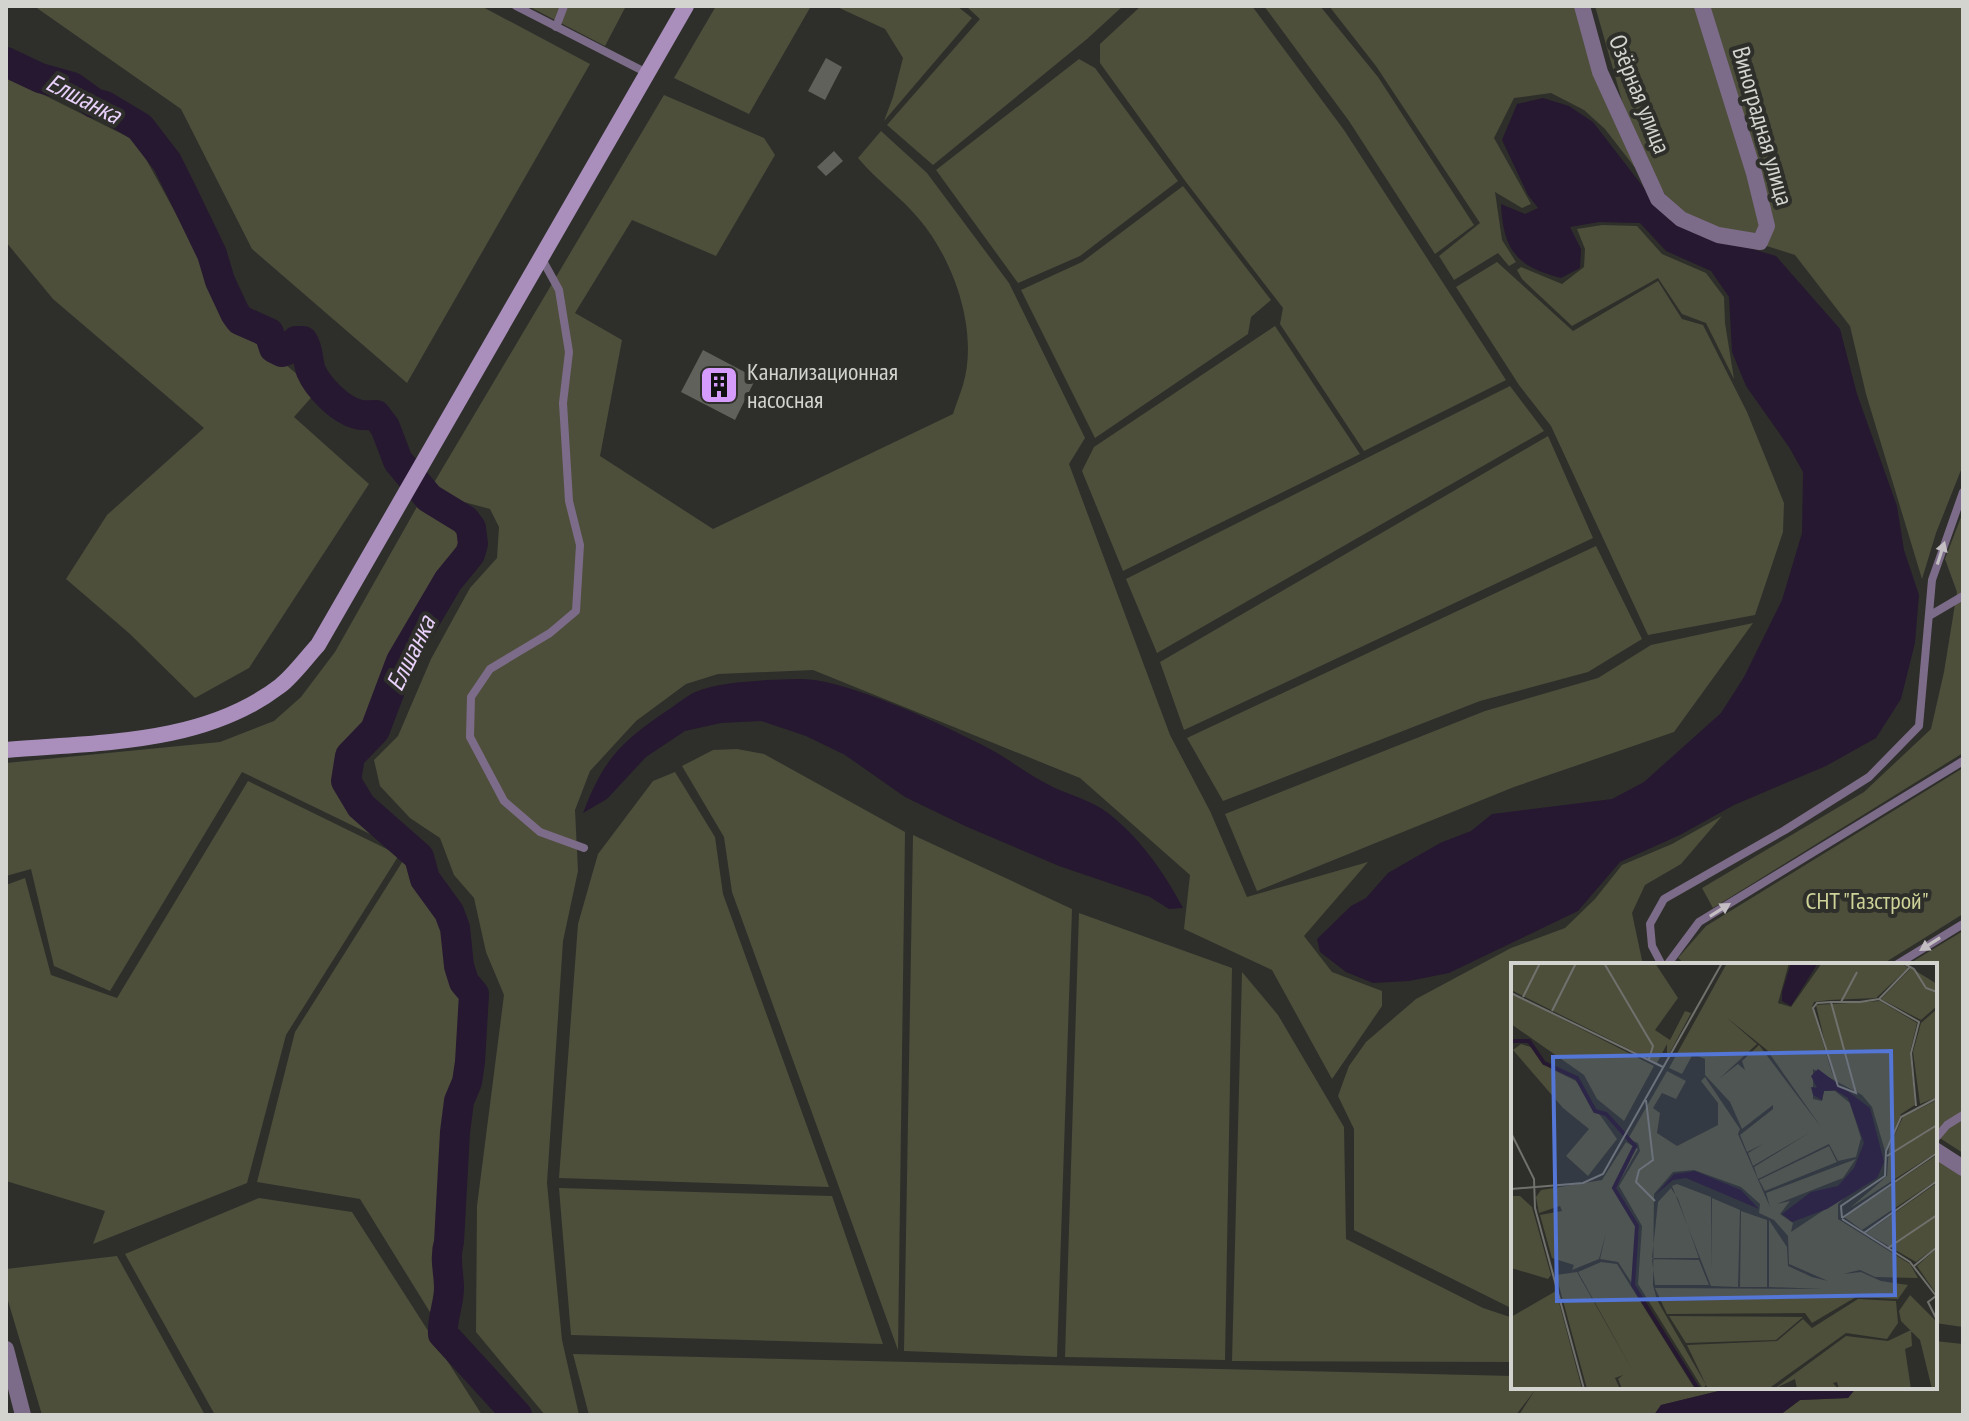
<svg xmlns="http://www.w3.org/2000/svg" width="1969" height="1421" font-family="'PT Sans Narrow',sans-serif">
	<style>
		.green { fill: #4d4f3b }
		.water { fill: #261830 }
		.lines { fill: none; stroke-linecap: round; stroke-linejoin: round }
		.river { stroke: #261830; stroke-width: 30 }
		.building { fill: #60615b }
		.lane { stroke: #7d6c89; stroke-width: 8 }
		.street { stroke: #7d6c89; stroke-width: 16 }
		.secondary { stroke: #aa8fbd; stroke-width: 16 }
		.oneway { fill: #c2bec2 }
		.labels { text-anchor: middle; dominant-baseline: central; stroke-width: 8; stroke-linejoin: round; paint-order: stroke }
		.street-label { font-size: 24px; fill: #d3d3d0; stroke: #2e2f2a }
		.poi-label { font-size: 24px; fill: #d3d3d0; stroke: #2e2f2a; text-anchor: start }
		.park-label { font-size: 24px; fill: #cfd399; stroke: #2e2f2a }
		.water-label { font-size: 26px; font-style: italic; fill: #e9d1fb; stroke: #2e2f2a }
		.inset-river { fill: none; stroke: #261830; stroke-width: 4 }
		.inset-road { fill: none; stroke: #70716c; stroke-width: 2 }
		.view { fill: #5476d6; fill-opacity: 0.15; stroke: #5476d6; stroke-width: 4 }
		.inset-edge { fill: none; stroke: #d3d3d0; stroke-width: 4 }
	</style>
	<rect width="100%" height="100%" fill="#2e2f2a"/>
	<path class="green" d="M34 6H481L590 64 407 383 252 249 181 109Z
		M528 6H626L605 46Z
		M716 6H811L749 114 674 78Z
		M835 6H957L972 18 884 121 893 97 903 58 885 29Z
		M966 6H1123L1087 39 933 165 887 125 980 19Z
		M1141 6H1252L1344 130 1506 380 1364 451 1280 324 1283 308 1186 182 1100 63V44Z
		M1264 6H1320L1378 77 1474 225 1435 254 1349 121Z
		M1329 6H1575L1650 187 1605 129 1584 110 1551 93 1514 98 1494 138 1531 204 1522 208 1495 192 1502 240 1516 262 1509 266 1498 253 1454 280 1439 256 1480 223 1376 66Z
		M1595 6H1963V465L1936 533 1922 579 1866 394 1850 326 1795 255 1726 233 1674 210 1633 139Z
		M1079 59 1095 68 1178 181 1080 256 1018 283 936 170Z
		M6 76 136 141 236 323 317 391 294 417 369 484 249 668 195 698 130 634 66 579 107 515 204 428 53 299 6 242Z
		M664 95 764 138 775 155 716 256 632 220 575 313 622 340 600 456 713 529 953 414C956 404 960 395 963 385 979 331 954 260 919 219 900 196 877 181 858 158L881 131 927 173 1009 283 1085 438 1069 464 1170 735 1210 811 1247 897 1368 862 1304 936 1332 972 1382 991V1006L1332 1079 1272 970 1184 929 1190 875 1080 778 813 670 718 674 686 684 636 721 590 771 575 810 578 871 563 941 547 1183 562 1340 579 1415H545L476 1332 477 1206 504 995 486 952 474 898 454 875 440 838 410 818 380 786 374 760 398 736 431 659 470 588 497 558 499 527 490 509 460 501 432 486Z
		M1183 186 1271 300 1251 317 1248 334 1095 438 1021 290 1082 262Z
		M1602 225 1637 226 1662 254 1706 273 1724 297 1725 323 1734 379 1706 323 1682 314 1658 278 1572 326 1522 279 1517 270 1521 267 1562 284 1584 267 1585 249 1577 229Z
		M1497 262 1573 331 1658 281 1682 319 1703 325 1747 412 1784 503 1783 532 1755 615 1648 635 1551 426 1519 385 1456 287Z
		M1275 326 1360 454 1123 571 1082 471 1094 447Z
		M1510 386 1544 431 1157 653 1126 579Z
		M1548 436 1593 538 1184 730 1160 662Z
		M418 505 451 519 481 526 485 543 455 581 416 647 384 725 363 744 354 771 374 807 411 843 399 848 242 772 110 991 54 966 31 869 6 876V763L220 742 274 721 301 697 335 652Z
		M1963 512V753L1713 908 1702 888 1864 792 1931 729 1944 672 1957 592 1945 559Z
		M1596 546 1642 639 1588 672 1480 701 1223 801 1187 738Z
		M1753 623 1674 732 1514 787 1257 891 1225 814 1485 711 1598 678 1651 645Z
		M737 749 764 754 905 832 898 1350 732 892 724 837 682 766 713 750Z
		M1963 768V914L1881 965H1686L1678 958 1706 926Z
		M675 772 715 837 723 894 829 1187 559 1178 578 924 598 854 653 781Z
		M248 781 399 855 286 1035 247 1183 93 1244 105 1211 6 1181V885L25 878 51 975 117 998Z
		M1722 816 1681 864 1645 885 1632 913 1643 965H1513V1309L1354 1230V1129L1338 1096 1349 1066 1366 1042 1416 999 1511 948 1565 928 1595 899 1622 865 1672 844Z
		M913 835 1072 909 1057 1357 904 1351Z
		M420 846 449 903 483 998 479 1070 467 1101 446 1338 360 1199 257 1182 295 1032 406 856Z
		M1079 913 1232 968 1225 1360 1065 1357Z
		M1963 931V1153L1935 1135V965H1907Z
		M1242 972 1278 1015 1344 1127 1346 1239 1483 1308 1513 1318V1362L1232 1361Z
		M1935 1158 1963 1176V1327L1935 1323Z
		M559 1188 832 1196 883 1344 571 1335Z
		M259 1198 352 1212 482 1415H215L125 1254Z
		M117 1256 205 1415H42L6 1294V1269Z
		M1935 1341 1963 1344V1415H1780L1800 1400 1848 1398 1857 1387H1935Z
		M573 1354 1513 1376V1387H1735L1661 1405 1654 1415H1519L1535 1390 1516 1415H589Z"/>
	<path class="water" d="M1543 98 1569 106 1593 122 1668 219 1705 235 1776 256 1840 329 1857 394 1897 506 1904 550 1919 595 1915 643 1901 699 1876 738 1826 766 1734 805 1680 835 1620 862 1578 911 1449 973 1409 981 1373 983 1346 972 1320 952 1317 939 1351 906 1366 898 1388 873 1440 843 1471 831 1492 814 1612 799 1644 782 1721 713 1744 677 1782 600 1802 533 1803 472 1789 447 1746 386 1732 352 1729 297 1711 271 1666 251 1640 223 1599 222 1570 227 1581 249 1580 268 1561 278C1517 267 1503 250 1501 204L1525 214 1538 208 1528 195 1502 140 1517 104Z
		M766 680C782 680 799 678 815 680 865 688 944 725 990 749 1012 761 1031 777 1053 787 1072 796 1091 800 1108 813 1140 838 1164 872 1183 908L1169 909 1150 897 1059 866 965 826 905 797 845 755 806 736 761 721 721 723 685 731 646 757 607 799 583 813C602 763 618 744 662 714 672 708 682 699 693 693 715 683 742 682 766 680Z
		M1735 1387H1857L1848 1398 1800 1400 1780 1415H1654L1661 1405Z"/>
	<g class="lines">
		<path class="river" d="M6 62 40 78 72 87 94 103 105 106 140 127 167 162 183 194 212 254 220 281 235 313 240 320 269 333 274 348 282 352 290 349 296 341H303C309 350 307 360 311 371 318 387 339 409 357 414 362 416 370 415 376 415L385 427 398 461 429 498 465 520 471 528 473 544 470 554 448 581 401 661 375 730 350 756 346 781 361 806 419 857 425 879 449 912 455 928 459 966 464 982 474 994 470 1062 467 1082 459 1101 455 1132 449 1242C444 1258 449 1272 449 1288 449 1304 442 1317 443 1334L517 1415"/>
	</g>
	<path class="building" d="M826 58 842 67 825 100 808 91Z
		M834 151 843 161 826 176 817 167Z
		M703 350 756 378 735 420 681 392Z"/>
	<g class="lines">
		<path class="lane" d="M516 6 647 73
			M556 27 564 6
			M542 259 559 290 569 352 563 403 569 501 580 545 576 611 550 633 490 669 471 697 470 737 504 801 540 832 584 848
			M1929 616 1963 596
			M1662 965 1652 946 1650 924 1664 899 1785 830 1869 777 1919 726 1932 580 1963 492
			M1667 965 1699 922 1963 761
			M1896 965 1963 924
			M1935 1139 1947 1125 1963 1115"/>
		<path class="street" d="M1582 6 1600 72 1658 199 1681 219 1718 235 1760 242 1767 226 1754 173 1702 6
			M1935 1150 1963 1168
			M6 1349 23 1415"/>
		<path class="secondary" d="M6 750C98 742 203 745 280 686 294 675 306 658 318 645L686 6"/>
	</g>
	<defs><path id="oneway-solid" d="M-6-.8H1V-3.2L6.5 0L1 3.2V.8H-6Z" transform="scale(2)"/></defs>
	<g class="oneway">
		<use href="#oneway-solid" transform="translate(1941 553) rotate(-72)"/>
		<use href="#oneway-solid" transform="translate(1720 910) rotate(-32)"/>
		<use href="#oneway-solid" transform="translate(1930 944) rotate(148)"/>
	</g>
	<defs>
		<g id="building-square" transform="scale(2)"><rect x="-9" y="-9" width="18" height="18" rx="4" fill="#d59cfb" stroke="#2e2f2a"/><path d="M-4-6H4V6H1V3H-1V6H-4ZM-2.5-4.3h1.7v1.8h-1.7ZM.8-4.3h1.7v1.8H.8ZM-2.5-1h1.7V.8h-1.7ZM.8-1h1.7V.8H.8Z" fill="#111"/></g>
	</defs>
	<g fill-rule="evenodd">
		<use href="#building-square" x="719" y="385"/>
	</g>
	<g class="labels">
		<g class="street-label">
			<text transform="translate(1640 94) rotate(68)">Озёрная улица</text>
			<text transform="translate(1763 126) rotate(74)">Виноградная улица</text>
		</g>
		<g class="poi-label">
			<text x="747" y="371">Канализационная<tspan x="747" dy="28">насосная</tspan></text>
		</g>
		<g class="park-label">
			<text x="1867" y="900">СНТ "Газстрой"</text>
		</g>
		<g class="water-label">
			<text transform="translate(84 98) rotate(27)">Елшанка</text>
			<text transform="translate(410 653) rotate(-64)">Елшанка</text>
		</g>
	</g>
	<g transform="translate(1511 963)">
		<rect width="426" height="426" fill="#2e2f2a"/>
		<path d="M0 0H144L167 35 144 67 159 77 174 48 180 50 156 95V81L146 100 0 27ZM216 0H278L267 40 280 44 311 0H390L397 5 365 35 318 37 303 39 301 44 322 113 305 42 369 38 406 60 399 89 404 142 390 151 374 188 361 144 351 132 302 106V136L311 138 313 128H324L339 140 350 175 345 194 327 198 318 181 247 216 243 204 298 170 242 203 237 190 252 181 236 189 229 172 262 146V142L231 166 219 139 194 112V96L182 91 171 111 158 105ZM215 54 256 87 310 164 248 82 231 98 234 107 227 101 209 115 246 81ZM400 5 426 21V43L410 57 370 36ZM0 30 143 103 113 158 86 136 73 112 0 61ZM426 46V134L409 141 402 89 410 60ZM10 81 23 85 39 105 65 118 106 176 77 213 55 193 78 166 52 145 2 87ZM156 108 175 118 165 136 151 130 142 145 149 150 146 170 166 183 207 162V140L190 118 194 114 229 166 227 171 259 244 255 230 345 196 332 215 266 241 279 238 269 251 282 260 280 269 340 229 327 241V256L399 301 407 315 364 314 349 307 332 311 350 309 370 318 397 322 387 336 345 334 301 360 294 350 156 351 144 325 312 326 258 324V257L276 284 277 303 301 314 317 318 278 301 277 273 263 257 248 250 249 241 230 224 183 207 162 209 143 231 142 322 146 337 195 422 192 426 127 321 131 263 108 223 129 188 127 180 117 176ZM426 137V189L339 245 376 213 378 184 392 154ZM115 179 127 186 105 225 128 264 122 322 107 299 89 296 95 270 88 296 61 307 63 302 41 295 29 252 51 248 49 243 28 250 25 234 30 227 91 217ZM318 183 326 199 254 228 248 217ZM426 192V217L351 267 333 254ZM426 220V283L405 299 355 270ZM166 221 200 234V307L201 235 229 247 227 324 200 323 161 223ZM160 225 167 236 188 295H141L147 239ZM0 233H9L21 244 40 312 37 316 0 305ZM230 248 256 257V324H229ZM426 285V332L406 303ZM141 296 188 297 198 322H144ZM90 299 106 301 184 426H111L107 416 112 412 104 415 109 426H76L45 312 66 309 122 408 67 309ZM45 328 71 426H0V354ZM399 332 426 359V426H421L409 377 390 358 388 348ZM347 336 385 338 387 360 376 376 335 370 257 426H197L176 382 266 378 292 356 301 365ZM158 353 292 354 265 377 175 380ZM400 367 401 383 394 386 400 426H328L326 419 322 420 327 426H286L284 416 263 426 335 373 377 378Z" fill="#4d4f3b" fill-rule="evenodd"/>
		<path d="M280 0H307L280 43 271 38V29ZM307 106 359 145 373 199 366 215 316 246 281 259 271 251 300 229 327 223 343 205 353 180 337 135 324 127 313 128 311 137 302 132 300 124 306 125 300 113ZM184 208 230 227 248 246 175 215 162 217 144 232 163 211Z" fill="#261830"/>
		<path class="inset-river" d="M0 78H18L33 100 66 115 84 148 95 151 124 183 103 225 126 263 122 322 187 426"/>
		<path class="inset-road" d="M93 0 142 83 138 96M392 0 403 6 415 25 426 29M399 4 368 36 408 59 400 90 405 143M0 30 152 104M12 34 29 0M320 39 345 130 327 123 302 45 306 40 320 39H349L368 36M330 39 346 9M41 48 65 0M135 137 142 197 128 207 125 219 144 238M0 170 23 216 24 245 73 426M376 193 426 162M0 226 72 220 92 211 211 0M331 255 330 243 374 213 375 188 390 154 426 135M331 255 426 190M331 256 399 299 426 334M353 270 426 218M377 285 426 252M403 303 426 284M425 333 417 339 426 357"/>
		<path class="view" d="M380 88 384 332 46 338 42 94Z"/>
		<rect width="426" height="426" class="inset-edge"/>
	</g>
	<rect width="1969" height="1421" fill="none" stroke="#d3d3d0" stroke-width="16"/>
</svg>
